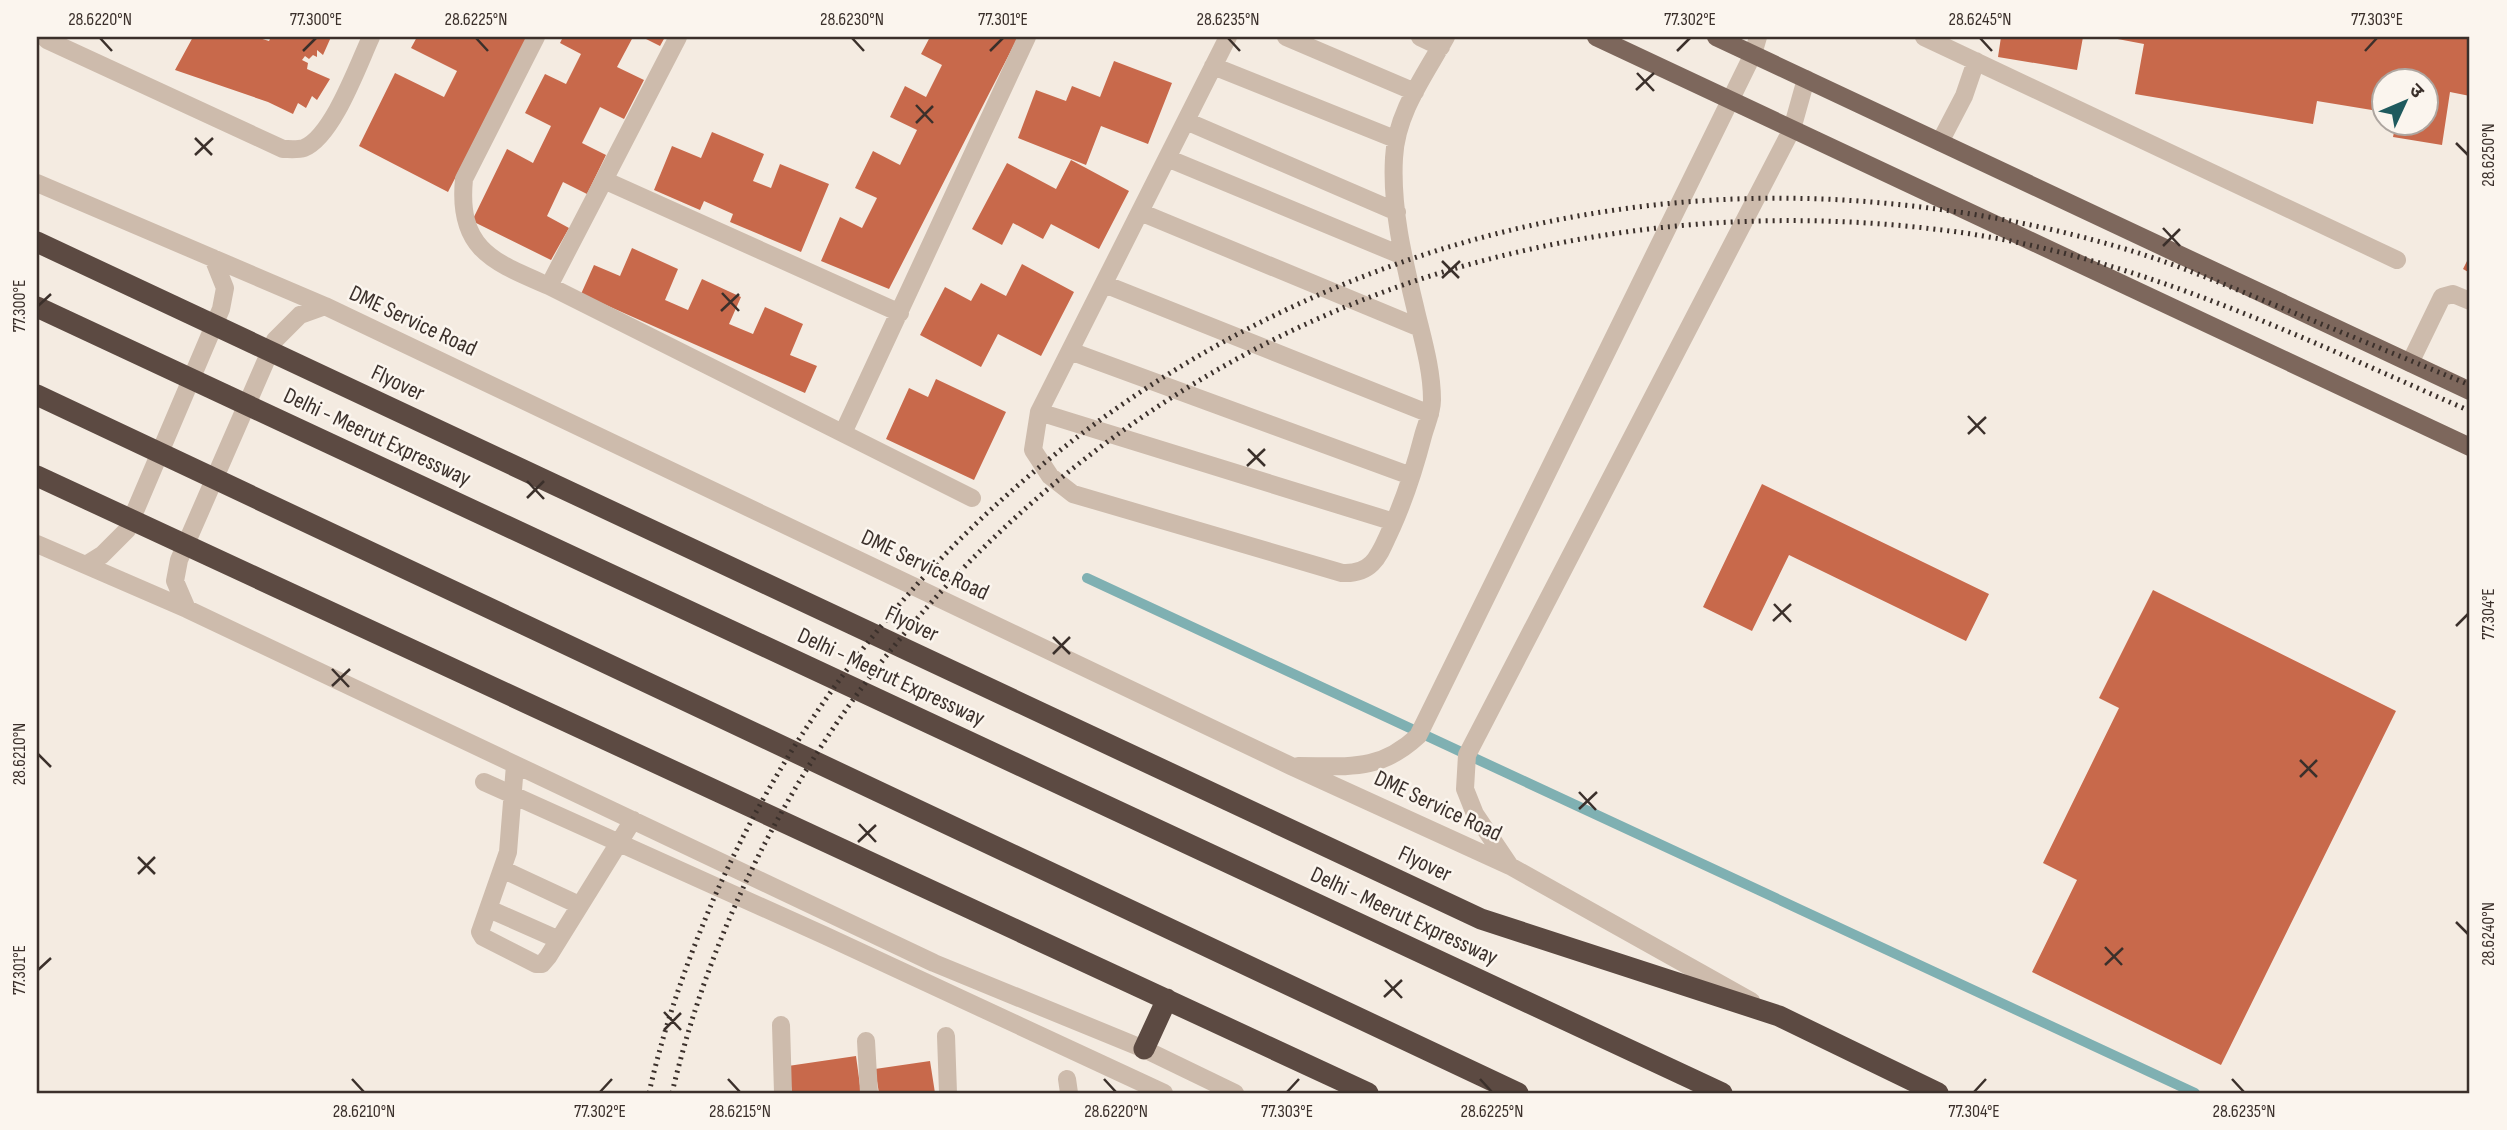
<svg xmlns="http://www.w3.org/2000/svg" width="2507" height="1130" font-family="'Sofia Sans Condensed','Noto Sans Devanagari',sans-serif">
	<style>
		.lines { fill: none; stroke-linecap: round; stroke-linejoin: round }
		.stream { stroke: #7fb0b2; stroke-width: 10 }
		.building { fill: #c8694b }
		.minor { stroke: #cdbbac; stroke-width: 18 }
		.major { stroke: #7d675c; stroke-width: 18 }
		.highway { stroke: #5c4a42; stroke-width: 21 }
		.rail { stroke: #3b302b; stroke-width: 5; stroke-dasharray: 2 5; stroke-linecap: butt }
		.ticks { fill: none; stroke: #3b302b; stroke-width: 2.5 }
		.labels { text-anchor: middle; dominant-baseline: central; stroke-width: 5; stroke-linejoin: round; paint-order: stroke }
		.street-label { font-size: 23px; fill: #3b302b; stroke: #fbf5ee }
		.neatline { fill: none; stroke: #3b302b; stroke-width: 2.5 }
		.ticks-label { font-size: 18px; text-anchor: middle; fill: #3b302b }
	</style>
	<rect width="100%" height="100%" fill="#f4ebe1"/>
	<g class="lines">
		<path class="stream" d="M1087 578 2195 1093"/>
	</g>
	<path class="building" d="M193 37H256L269 41 271 37H331L323 55 317 50V57L313 55 309 59 305 56 302 60 308 63 307 69 330 79 317 100 312 96 306 108 298 103 293 114 268 102 175 70Z
		M417 37H527L448 192 359 146 395 73 444 97 457 71 411 48Z
		M563 37H633L617 67 644 80 624 119 600 107 582 143 606 155 587 194 563 182 547 216 569 228 551 260 472 221 507 149 533 163 551 126 525 113 545 74 566 84 581 54 560 43Z
		M642 37H665L660 46Z
		M930 37H1018L889 289 821 261 840 217 862 228 877 198 855 188 873 151 900 165 917 130 890 117 905 86 926 97 942 65 921 54Z
		M2001 37H2083L2077 70 1998 57Z
		M2107 37H2470V96L2450 92 2442 145 2393 137 2396 122H2426V80H2384V112L2317 101 2313 124 2135 94 2144 44Z
		M1114 61 1172 83 1148 144 1101 126 1086 165 1018 138 1036 90 1066 101 1072 86 1100 97Z
		M712 132 764 154 753 181 771 188 780 164 829 184 801 252 730 222 733 214 704 201 700 210 654 190 672 146 701 158Z
		M1071 160 1129 191 1099 249 1051 224 1043 239 1013 223 1002 245 972 229 1007 163 1056 189Z
		M632 248 678 269 665 300 688 310 702 279 741 297 729 324 753 334 765 307 803 324 790 355 817 366 805 393 581 294 594 265 620 276Z
		M2470 255V273L2463 269Z
		M1022 264 1074 292 1041 356 998 334 981 367 920 335 945 287 971 301 981 283 1006 296Z
		M936 379 1006 412 974 480 886 439 909 388 928 397Z
		M1762 484 1989 594 1966 641 1789 555 1752 631 1703 607Z
		M2153 590 2396 711 2221 1065 2032 972 2077 880 2043 863 2119 708 2099 698Z
		M856 1056 861 1093H792L788 1066Z
		M930 1061 935 1093H879L875 1069Z"/>
	<g class="lines">
		<path class="minor" d="M44 37 47 40 283 149C289 149 298 150 304 148 333 136 358 65 371 37
			M536 37 464 179C457 250 494 262 549 286L972 498
			M1228 37 1039 412 1033 450 1050 476 1073 494 1342 573C1375 575 1380 552 1392 527 1405 498 1415 467 1423 436 1426 425 1432 412 1432 400 1432 370 1423 340 1416 311 1404 261 1391 209 1394 158 1396 113 1425 75 1446 37
			M1286 37 1415 92
			M1420 37 1441 47
			M1924 37 2397 260
			M1213 66 1395 139
			M1186 121 1397 212
			M1940 142 1964 96 1976 61
			M1167 158 1403 256
			M604 180 678 37
			M37 183 325 306 1291 766 1510 866 1751 1001
			M1140 212 1420 328
			M1104 284 1430 414
			M549 286 604 180 900 313
			M1070 351 1411 476
			M2410 363 2442 297 2453 294 2470 301
			M1039 412 1394 522
			M843 433 1027 37
			M37 544 187 609 934 963 1144 1049 1235 1093
			M86 565 102 555 127 530 221 309 225 288 213 258
			M187 609 175 581 179 560 275 340 300 315 325 306
			M515 765 508 852 480 932 483 937 536 964H542L548 957 633 820
			M1298 766C1349 766 1379 772 1418 736L1753 54 1758 37
			M484 782 826 936 1164 1093
			M1510 866 1475 814 1465 789 1467 755 1792 129 1806 79
			M504 870 579 905
			M489 909 557 939
			M781 1025 783 1093
			M946 1036 948 1093
			M866 1041 869 1093
			M1067 1079 1069 1093"/>
		<path class="major" d="M1596 37 2470 447
			M1716 37 2470 391"/>
		<path class="highway" d="M37 242 1481 919 1779 1016 1938 1093
			M37 307 1722 1093
			M37 395 1518 1093
			M37 476 1368 1093
			M1144 1049 1167 999"/>
		<path class="rail" d="M649 1093C664 1026 687 961 714 898 914 443 1386 157 1883 203 1959 210 2034 223 2108 244 2167 260 2223 284 2280 307 2343 333 2407 359 2470 385
			M672 1093C761 716 1058 395 1427 277 1597 223 1774 208 1950 231 2135 255 2302 338 2470 411"/>
	</g>
	<path class="ticks" d="M100 38 112 51M476 38 488 51M852 38 864 51M1228 38 1240 51M1980 38 1992 51M303 51 316 38M990 51 1003 38M1677 51 1690 38M2365 51 2377 38M1637 73 1654 91M1636 90 1654 73M916 105 933 123M916 123 933 106M195 138 212 155M2456 143 2468 155M195 155 213 138M2163 228 2180 246M2163 246 2180 229M1442 261 1459 278M1442 278 1460 261M722 293 739 311M38 306 51 294M721 311 739 294M1968 416 1985 434M1968 434 1986 417M1248 449 1265 466M1247 466 1265 449M527 481 544 499M527 498 544 481M1774 604 1791 622M1773 621 1791 604M2456 626 2468 614M1053 637 1070 654M1053 654 1070 637M332 669 349 687M332 686 350 669M38 754 51 767M2300 760 2317 777M2300 777 2317 760M1579 792 1596 810M1579 809 1597 792M859 824 876 842M858 842 876 825M138 857 155 874M138 874 155 857M2456 922 2468 934M2105 947 2122 965M2105 965 2123 948M38 970 51 958M1385 980 1402 998M1384 997 1402 980M664 1012 681 1030M664 1030 681 1013M352 1079 364 1092M728 1079 740 1092M1104 1079 1116 1092M1480 1079 1492 1092M2232 1079 2244 1092M600 1092 612 1079M1287 1092 1299 1079M1974 1092 1986 1079"/>
	<g class="labels">
		<g class="street-label">
			<text transform="translate(413 321) rotate(25)">DME Service Road</text>
			<text transform="translate(398 383) rotate(25)">Flyover</text>
			<text transform="translate(377 437) rotate(25)">Delhi - Meerut Expressway</text>
			<text transform="translate(925 565) rotate(25)">DME Service Road</text>
			<text transform="translate(912 624) rotate(25)">Flyover</text>
			<text transform="translate(891 677) rotate(25)">Delhi - Meerut Expressway</text>
			<text transform="translate(1438 806) rotate(25)">DME Service Road</text>
			<text transform="translate(1425 864) rotate(25)">Flyover</text>
			<text transform="translate(1404 916) rotate(25)">Delhi - Meerut Expressway</text>
		</g>
	</g>
	<rect width="2507" height="1130" fill="none" stroke="#fbf5ee" stroke-width="77"/>
	<g transform="translate(2405 102) rotate(46)"><circle r="33" fill="#fbf5ee" stroke="#aea6a0" stroke-width="2"/>
	<path d="M0-5L12 26L0 18L-12 26Z" fill="#1f5a5e"/>
	<text y="-10" font-size="19" font-weight="bold" text-anchor="middle" fill="#3b302b">उ</text>
	</g>
	<rect x="38" y="38" width="2430" height="1054" class="neatline"/>
	<g class="ticks-label">
		<text x="100" y="25">28.6220°N</text>
		<text x="316" y="25">77.300°E</text>
		<text x="476" y="25">28.6225°N</text>
		<text x="852" y="25">28.6230°N</text>
		<text x="1003" y="25">77.301°E</text>
		<text x="1228" y="25">28.6235°N</text>
		<text x="1690" y="25">77.302°E</text>
		<text x="1980" y="25">28.6245°N</text>
		<text x="2377" y="25">77.303°E</text>
		<text transform="translate(2488 155) rotate(-90)" y="6">28.6250°N</text>
		<text transform="translate(19 306) rotate(-90)" y="6">77.300°E</text>
		<text transform="translate(2488 614) rotate(-90)" y="6">77.304°E</text>
		<text transform="translate(19 754) rotate(-90)" y="6">28.6210°N</text>
		<text transform="translate(2488 934) rotate(-90)" y="6">28.6240°N</text>
		<text transform="translate(19 970) rotate(-90)" y="6">77.301°E</text>
		<text x="364" y="1117">28.6210°N</text>
		<text x="600" y="1117">77.302°E</text>
		<text x="740" y="1117">28.6215°N</text>
		<text x="1116" y="1117">28.6220°N</text>
		<text x="1287" y="1117">77.303°E</text>
		<text x="1492" y="1117">28.6225°N</text>
		<text x="1974" y="1117">77.304°E</text>
		<text x="2244" y="1117">28.6235°N</text>
	</g>
</svg>
